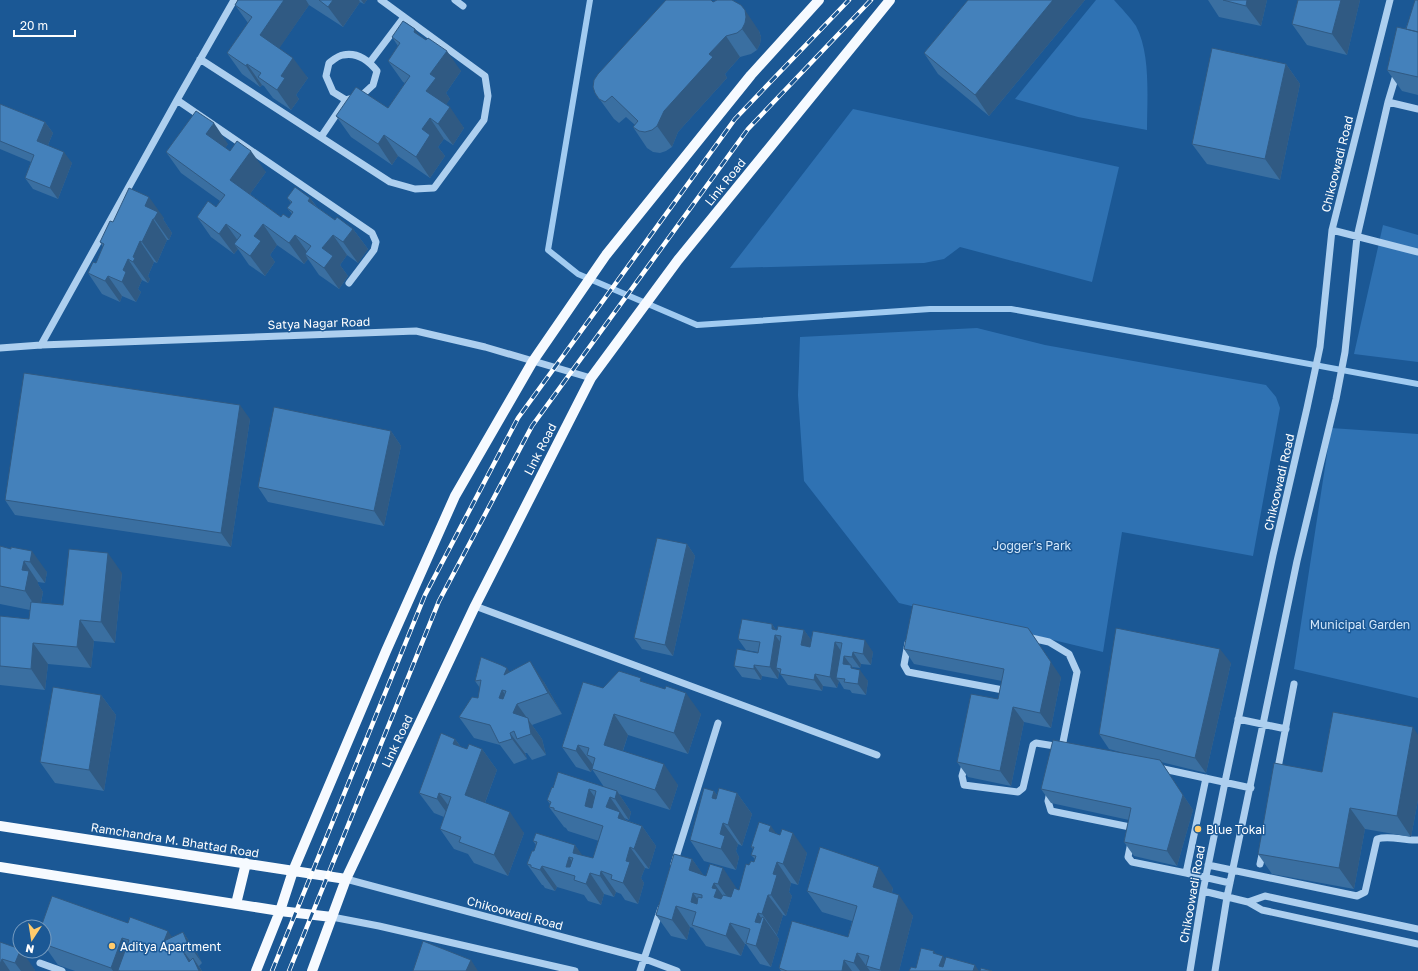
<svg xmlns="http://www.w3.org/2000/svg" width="1418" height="971" font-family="'Golos Text',sans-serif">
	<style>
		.green { fill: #2f72b3 }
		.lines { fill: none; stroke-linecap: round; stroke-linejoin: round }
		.stream { stroke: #a1cbf1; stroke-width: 6 }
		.minor { stroke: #adcfef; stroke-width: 7 }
		.major { stroke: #f6faff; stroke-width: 10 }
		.rail-casing { stroke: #fff; stroke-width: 4.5 }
		.rail { stroke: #1b5895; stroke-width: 3; stroke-dasharray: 9; stroke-linecap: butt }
		.wall { fill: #3a6fa1 }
		.shaded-wall { fill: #305a83 }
		.building { fill: #4481bb; stroke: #305a83; fill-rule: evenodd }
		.poi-dot { fill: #ffcb6c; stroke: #1b5895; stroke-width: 1.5 }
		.labels { text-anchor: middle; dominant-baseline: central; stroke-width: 3; stroke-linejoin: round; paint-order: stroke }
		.street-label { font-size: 12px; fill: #fff; stroke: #1b5895 }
		.park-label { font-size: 12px; fill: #d4e8fb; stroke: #1b5895 }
		.poi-label { font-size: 12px; fill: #fff; stroke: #1b5895; text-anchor: start }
	</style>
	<rect width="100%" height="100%" fill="#1b5895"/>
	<path class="green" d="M1096 0H1114C1121 8 1130 17 1136 26 1151 54 1147 99 1147 130L1078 117 1015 99Z
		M853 109 1119 167 1092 282 960 247 944 259 924 263 730 268Z
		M1383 225 1418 235V362L1354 354Z
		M977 328 1045 345 1266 385 1276 397 1280 408 1253 556 1122 532 1103 652 899 603 804 481 798 395 800 337Z
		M1331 428 1418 434V698L1294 669Z"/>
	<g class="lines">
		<path class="stream" d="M590 0 548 250 578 274 697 325 930 309H1011L1418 384"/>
		<path class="minor" d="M455 0 463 6
			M200 59 390 182 415 189 434 188 484 120 488 96 485 76 381 0
			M370 62 404 17
			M177 100 372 233 376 242 374 250 349 283
			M1388 102 1418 109
			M321 137 346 100 361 96 373 85 377 71C369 61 357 52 343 55 339 55 333 60 329 63L326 76 333 92 346 100
			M1332 230 1418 252
			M41 345 177 100 234 0
			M0 348 41 345 416 331 485 347 591 378
			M475 606 877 755
			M1027 637 1049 642 1069 654 1077 672 1062 747 1064 748
			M908 643 904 665 908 672 1003 690 1005 696
			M1238 719 1286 729
			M966 762 962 776 964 785 1018 792 1023 788 1033 745 1036 743 1061 747
			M1159 768 1251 788
			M1277 773 1294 684
			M1050 792 1048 801 1051 811 1130 827 1133 833 1128 857 1132 862 1186 873 1206 778
			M674 864 718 723
			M1260 864 1263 850
			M1208 865 1357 896 1365 892 1377 839C1390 835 1404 841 1418 840
			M1186 873 1230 883
			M346 879 645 959 677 971
			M1203 891 1248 902 1262 910 1418 944
			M1248 902 1265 896 1418 929
			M332 917 379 926 575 971
			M40 963 62 971
			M640 971 661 908
			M1190 971 1203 891 1225 782 1273 555 1307 408 1320 347 1332 230 1390 0
			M1215 971 1227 897 1297 561 1336 399 1345 352 1357 237 1388 102 1397 72"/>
		<path class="major" d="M0 826 346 879
			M0 867 280 911 332 917
			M236 904 246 863
			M256 971 280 911 293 871 386 651 455 496 533 361 606 255 751 75 819 0
			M312 971 346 879 475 606 591 378 678 260 890 0"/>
		<g class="rail-casing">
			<path id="rail" d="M272 971 425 595 518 418 735 119 849 0
				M289 971 439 601 532 426 748 129 871 0"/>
		</g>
		<use href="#rail" class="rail"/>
	</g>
	<path class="wall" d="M238 0H367L364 4 360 2 343 27 309 5 279 48 308 78 296 95 299 99 291 110 273 98 264 86 262 85 260 87 242 74 227 53 248 23 235 5Z
		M666 0 759 31 761 37 760 44 757 50 751 54 740 57 725 74 727 78 678 132 672 147 666 151 660 153 653 152 647 148 633 127 635 125 626 117 619 123 614 119 595 93Z
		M968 0H1085L989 116 938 74 924 53Z
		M1208 0H1267L1261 26 1219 17Z
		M1298 0H1360L1347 55 1307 45 1292 24Z
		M1418 0V95L1402 91 1387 70Z
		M392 37H421L461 71 446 93 450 99 446 104 464 128 453 145 444 139 438 147 445 156 430 178 398 156 392 165 351 137 336 116 388 108 405 83 403 82 388 61 398 46Z
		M1286 64 1300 84 1280 180 1207 164 1192 144Z
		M0 104 45 122 53 133 48 145 72 163 58 199 33 189 25 178 31 162 0 149Z
		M228 144 225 148 266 172 250 194 281 217 289 218 292 214 287 208 291 203 287 198H310L317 207 335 220 353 229 368 249 358 263 347 255 340 265 348 276 339 289 319 275 308 259 304 264 277 245 270 255 275 262 265 276 249 265 238 249 234 254 211 237 197 217 216 207 220 201 181 173 166 152Z
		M164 218 163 219 172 233 169 240H167L157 263 154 262 148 276 150 279 148 283 142 280 138 289 141 292 136 302 122 296 120 302 102 294 88 273 96 263 103 247 100 242 113 222Z
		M250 419 231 547 15 515 5 500Z
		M391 431 401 446 384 526 268 502 258 487Z
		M687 544 695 556 673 656 642 649 634 638Z
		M0 546 11 549 47 572 45 583 38 582V584L43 592 41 603 63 605 122 573 115 643 94 641 91 668 48 664 45 690 0 685V616L29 619 30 610 0 604Z
		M772 624 776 630H804L811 640 813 631 873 652 871 665 861 664 860 668 852 667 854 669 868 681 866 695 852 693 850 690 844 689 839 681 837 688 823 686 822 691 788 685 779 672 778 679 762 676 761 680 742 677 734 666 758 652 746 650 738 639Z
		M904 649 1061 677 1051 728 1024 722 1011 786 968 777 957 762 998 699 1002 681 914 664Z
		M1231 663 1206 773 1161 762 1193 810 1177 866 1134 856 1124 842 1129 820 1051 803 1041 789 1131 755 1109 749 1099 734Z
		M509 672 544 682 562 714 532 725 542 739 546 755 532 760 527 753H525L527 759 514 764 500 745 474 738 459 717 478 698 480 688 475 681Z
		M643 682 701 714 688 754 628 735 623 751 678 785 670 810 619 794 631 812 629 820 624 818 626 820 642 826 656 846 649 869 645 868 641 878 644 883 638 904 625 900 621 894 616 892 614 897 604 894 601 905 588 901 584 895 557 887 555 891 545 888 543 885H542L527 864 534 851 536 845 533 841 575 845 582 856 593 858 599 841 568 831 566 828 564 827 549 807 550 804 547 800 553 788 604 787 592 769 593 765 591 772 576 767 562 747 603 688Z
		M101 695 116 715 104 791 55 783 40 762Z
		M1418 735V800L1411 837 1365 829 1354 889 1272 874 1258 854 1322 772Z
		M455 739 461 747 467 749H482L497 770 485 803 524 833 508 876 474 863 468 854 454 849 440 829 444 817 434 813 419 793Z
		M714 791 717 795 737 793 752 814 742 846 738 844 736 851 739 857 736 870 704 861 690 840Z
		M776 834 807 853 798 885 791 883 789 892 792 896 786 916 783 915 777 935 776 934 779 939 771 967 760 964 746 944H745L741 956 706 946 693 928 690 927 687 940 671 936 656 915 692 859 703 875 739 890 749 865 754 862 755 859 751 855 753 849 751 847Z
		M893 888 892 893 913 916 899 971H781L779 968 848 937 852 921 822 912 807 891Z
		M128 923 172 937 183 932 197 953 202 963 199 966 202 971H75L58 965 44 945V943L46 936 44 933V927Z
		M0 942 35 970V971H0Z"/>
	<path class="shaded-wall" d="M284 0H306L309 5 274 56 260 35Z
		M333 0H359L360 2 343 27 328 7Z
		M361 0H367L364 4Z
		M1053 0H1085L989 116 975 95Z
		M1247 0H1267L1261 26 1246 6Z
		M1341 0H1360L1347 55 1332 34Z
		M745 10 759 31 761 37 760 44 757 50 742 29Z
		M415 29 430 50 414 32Z
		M726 36 740 57 725 74 727 78 678 132 672 147 657 126 664 111 709 54Z
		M447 51 461 71 446 93 450 99 441 112 426 91 430 74Z
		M293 58 308 78 296 95 299 99 291 110 277 90 281 76Z
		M247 64 262 85 260 87 246 66Z
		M1286 64 1300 84 1280 180 1265 159Z
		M450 107 464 128 453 145 438 124Z
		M430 118 444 139 438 147 445 156 430 178 416 157 422 129Z
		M45 122 53 133 45 152 37 141Z
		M214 123 228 144 221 154 206 134Z
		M384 135 398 156 392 165 378 144Z
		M251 151 266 172 245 201 230 180Z
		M64 152 72 163 58 199 50 188Z
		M149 197 164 218 163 219 172 233 169 240 145 206Z
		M310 198 325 219 308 201Z
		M153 219 167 240 157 263 142 242Z
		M226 224 241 245 234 244 238 249 234 254 219 234Z
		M263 224 277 245 270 255 275 262 265 276 250 256 254 236Z
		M353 229 368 249 358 263 343 242Z
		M295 235 310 256 305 254 308 259 304 264 289 243Z
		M333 235 347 255 340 265 348 276 339 289 324 268 322 248Z
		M140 241 154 262 148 276 150 279 148 283 133 262V257Z
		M128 259 142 280 138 289 141 292 136 302 122 282 123 270Z
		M108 276 122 296 120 302 105 281Z
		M240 405 250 419 231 547 221 533Z
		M391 431 401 446 384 526 374 511Z
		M687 544 695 556 673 656 665 645Z
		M32 551 47 572 45 583 30 562Z
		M108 553 122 573 115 643 101 622Z
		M24 561 38 582V584L43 592 39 612 25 591 22 570Z
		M80 620 94 641 91 668 77 647Z
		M772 624 780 636 772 629Z
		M1028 628 1061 677 1051 728 1040 713Z
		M804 630 812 641 809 656 801 645Z
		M775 635 783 646 776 668 779 672 778 679 770 667Z
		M865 640 873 652 871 665 863 654Z
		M835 642 843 654 836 678 839 681 837 688 830 677Z
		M33 643 48 664 45 690 31 669Z
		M1220 649 1231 663 1206 773 1195 758Z
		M853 652 861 664 860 668 852 657Z
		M844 656 859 676 860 670 868 681 866 695 843 664Z
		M530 661 544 682 562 714 548 693Z
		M754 665 762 676 761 680 754 669Z
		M507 668 521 689 504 675Z
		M815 674 823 686 822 691 814 680Z
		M502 690 515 709 517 704 542 739 546 755 531 734 528 733 499 698Z
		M686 693 701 714 688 754 674 733Z
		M101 695 116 715 104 791 89 770Z
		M1013 707 1024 722 1011 786 1000 771Z
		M614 714 628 735 618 765 604 745Z
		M1413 727 1418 735V800L1411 837 1397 816Z
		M510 733 525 753 527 759 512 739Z
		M455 739 470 760 453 744Z
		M578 745 593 765 591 772 576 751Z
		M482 749 497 770 480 816 465 795Z
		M1160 760 1193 810 1177 866 1167 851Z
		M664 764 678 785 670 810 655 790Z
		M589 789 604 810 600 825 585 806Z
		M617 791 631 812 629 820 615 799Z
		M714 791 729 812 712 798Z
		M439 793 454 813 452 820 437 799Z
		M737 793 752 814 742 846 728 825Z
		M610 797 634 832 606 807Z
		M1350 808 1365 829 1354 889 1339 868Z
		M510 812 524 833 508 876 494 855Z
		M723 823 738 844 736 851 739 857 736 870 721 849 720 834Z
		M642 826 656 846 649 869 634 849Z
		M771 826 786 847 769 831Z
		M793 833 807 853 798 885 783 864Z
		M575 845 590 866 573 853Z
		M630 847 645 868 641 878 644 883 638 904 623 883 626 861Z
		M569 857 584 878 575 876 566 867Z
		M692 859 707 880 689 870Z
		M777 862 791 883 789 892 792 896 786 916 771 895 773 874Z
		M542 866 557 887 555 891 540 870Z
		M879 867 893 888 888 907 873 887Z
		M723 868 737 889 733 905 718 884Z
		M601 871 616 892 614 897 600 876Z
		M590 873 604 894 601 905 586 884Z
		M714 883 728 903 714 897 712 888Z
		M693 893 708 913 691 902Z
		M768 895 783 915 777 935 762 914Z
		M899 895 913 916 899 971H881L880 970Z
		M676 906 690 927 687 940 672 920Z
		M758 913 763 921 764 918 779 939 771 967 756 946 755 922Z
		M730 923 745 944 741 956 726 936Z
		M168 931 182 951 164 941Z
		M183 932 197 953 202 963 187 942Z
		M122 938 136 958 118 970V971H113L111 968Z
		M181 948 196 968 189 962Z
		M20 951H22L35 970V971H21L15 963Z
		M934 951 941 961 943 956 953 971 939 966 933 953Z
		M857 953 870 971H860L854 963Z
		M193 958 202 971H199Z
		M2 959 10 971H0V964Z
		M471 960 478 971H466Z
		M844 960 852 971H842Z
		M975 965 979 971H973Z"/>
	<path class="building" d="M238 0H284L260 35 293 58 281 76 285 78 277 90 258 77 261 73 247 64 246 66 227 53 252 17 235 5Z
		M319 0H333L328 7Z
		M666 0H711L713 2 717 0H732L741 5 745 10 746 17 745 23 742 29 737 33 726 36 709 54 713 57 664 111 657 126 652 130 645 132 639 131 633 127 638 121 612 96 605 102 599 99 595 93 593 87 594 80 598 74Z
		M968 0H1053L975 95 924 53Z
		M1223 0H1247L1246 6Z
		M1298 0H1341L1332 34 1292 24Z
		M1415 0H1418V32L1406 29Z
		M403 21 415 29 414 32 426 40 428 38 447 51 430 74 436 78 426 91 450 107 438 124 430 118 422 129 430 135 416 157 384 135 378 144 336 116 356 87 388 108 410 76 388 61 400 43 392 37Z
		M1397 27 1418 32V77L1387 70Z
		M1212 48 1286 64 1265 159 1192 144Z
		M0 104 45 122 37 141 64 152 50 188 25 178 34 155 0 141Z
		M196 111 214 123 206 134 230 151 237 141 251 151 230 180 281 217 283 214 289 218 293 212 287 208 292 202 287 198 295 187 310 198 308 201 335 220 337 217 353 229 343 242 333 235 322 248 333 256 324 268 305 254 311 246 295 235 289 243 263 224 254 236 261 241 250 256 234 244 241 235 226 224 219 234 197 217 208 201 216 207 225 195 166 152Z
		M129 188 149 197 145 206 158 212 154 219H153L142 242 140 241 133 257 135 258 133 262 128 259 123 270 126 272 122 282 108 276 105 281 88 273 93 262 96 263 104 244 100 242 110 221 113 222Z
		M24 373 240 405 221 533 5 500Z
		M274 407 391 431 374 511 258 487Z
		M657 538 687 544 665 645 634 638Z
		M0 546 11 549V547L32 551 30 562 24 561 22 570 29 571 25 591 0 586Z
		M69 549 108 553 101 622 80 620 77 647 33 643 31 669 0 666V616L29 619 31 602 63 605Z
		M913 604 1028 628 1051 662 1040 713 1013 707 1000 771 957 762 971 694 998 699 1004 669 904 649Z
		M742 619 772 624V629L777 630 778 626 804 630 801 645 810 647 813 631 865 640 863 654 853 652 852 657 844 656 843 664 851 665V668L860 670 858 684 844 682 845 679 836 678 842 643 835 642 830 677 815 674 814 680 780 674 781 669 776 668 781 636 775 635 770 667 754 665V669L734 666 737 649 758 653 760 642 738 639Z
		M1116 628 1220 649 1195 758 1099 734Z
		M481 657 501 665 507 668 504 675 530 661 548 693 517 704 513 713 528 718 531 734 517 739 514 731 510 733 512 739 499 743 490 725 459 717 472 697 478 698 481 680 475 681ZM502 690 506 691 503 699 499 698Z
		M619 671 641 678 640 681 665 689 666 686 686 693 674 733 614 714 604 745 664 764 655 790 592 769 595 758 587 755 589 748 578 745 576 751 562 747 583 682 603 688Z
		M53 687 101 695 89 770 40 762Z
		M1333 712 1413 727 1397 816 1350 808 1339 868 1258 854 1274 763 1322 772Z
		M441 733 455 739 453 744 467 749 469 744 482 749 465 795 510 812 494 855 459 842 461 837 440 829 451 797 439 793 437 799 419 793Z
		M1053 740 1160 760 1183 795 1167 851 1124 842 1131 808 1041 789Z
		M558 772 617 791 615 799 610 797 606 807 620 812 618 818 642 826 634 849 630 847 626 861 630 862 623 883 611 879 612 875 601 871 600 876 590 873 586 884 574 880 575 876 542 866 540 870 531 867V865L527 864 532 851H534L537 842 533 841 536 833 575 845 573 853 593 858 603 826 554 810V808L549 807 551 802 547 800 552 787 553 788ZM589 789 596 791 592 808 585 806ZM569 857 573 858 570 867H566Z
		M704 788 714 791 712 798 716 799 719 788 737 793 728 825 723 823 720 834 725 836 721 849 690 840Z
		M759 822 771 826 769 831 780 835 782 829 793 833 783 864 777 862 773 874 777 875 771 895H768L762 914 758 913 755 922 760 923 762 917 764 918 756 946 746 943 750 929 730 923 726 936 692 925 696 912 676 906 672 920 656 915 674 854 692 859 689 870 706 876 710 864 723 868 718 884 714 883 712 888 717 889 714 897 721 899 723 895 731 897 734 888 739 890 746 864 749 865 751 861 754 862 756 856 751 855 754 847H751ZM693 893 702 895V898L698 897 697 904 691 902Z
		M820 847 879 867 873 887 899 895 880 970 866 966 869 956 857 953 854 963 844 960 842 971H787L779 968 792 921 848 937 857 906 807 891Z
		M52 896 128 923 130 917 168 931 164 941 183 932 187 942 181 948 189 962 193 958 199 971H120L118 970 129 940 122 938 111 968 44 944 48 931 44 929V927H41Z
		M423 941 471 960 466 971H413Z
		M0 942 20 949V951L15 963 2 959 0 964Z
		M921 948 934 951 933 953 943 956 939 966 943 967 946 957 975 965 973 971H909L911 967 916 968Z
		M981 968 992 971H980Z"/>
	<g class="poi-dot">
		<circle cx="1198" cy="829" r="4"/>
		<circle cx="112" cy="946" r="4"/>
	</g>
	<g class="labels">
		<g class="street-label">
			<text transform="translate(1337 164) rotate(-76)">Chikoowadi Road</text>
			<text transform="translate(725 182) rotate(-51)">Link Road</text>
			<text transform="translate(319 323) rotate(-2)">Satya Nagar Road</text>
			<text transform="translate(540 449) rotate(-63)">Link Road</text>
			<text transform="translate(1279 482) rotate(-77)">Chikoowadi Road</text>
			<text transform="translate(397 741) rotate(-65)">Link Road</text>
			<text transform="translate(175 840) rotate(9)">Ramchandra M. Bhattad Road</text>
			<text transform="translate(1192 894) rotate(-80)">Chikoowadi Road</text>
			<text transform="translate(515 913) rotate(15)">Chikoowadi Road</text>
		</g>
		<g class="park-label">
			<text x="1032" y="545">Jogger's Park</text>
			<text x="1360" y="624">Municipal Garden</text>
		</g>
		<g class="poi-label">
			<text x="1206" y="829">Blue Tokai</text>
			<text x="120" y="946">Aditya Apartment</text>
		</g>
	</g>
	<g transform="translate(32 939) rotate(192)"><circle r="19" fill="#1b5895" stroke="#769bbf"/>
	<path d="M0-3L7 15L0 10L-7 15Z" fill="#ffcb6c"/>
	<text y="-6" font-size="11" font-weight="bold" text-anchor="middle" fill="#ffffff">N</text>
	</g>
	<path d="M14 30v6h61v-6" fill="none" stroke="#ffffff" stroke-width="2"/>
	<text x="20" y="30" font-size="12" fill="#ffffff" stroke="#1b5895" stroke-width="3" paint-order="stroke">20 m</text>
</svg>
